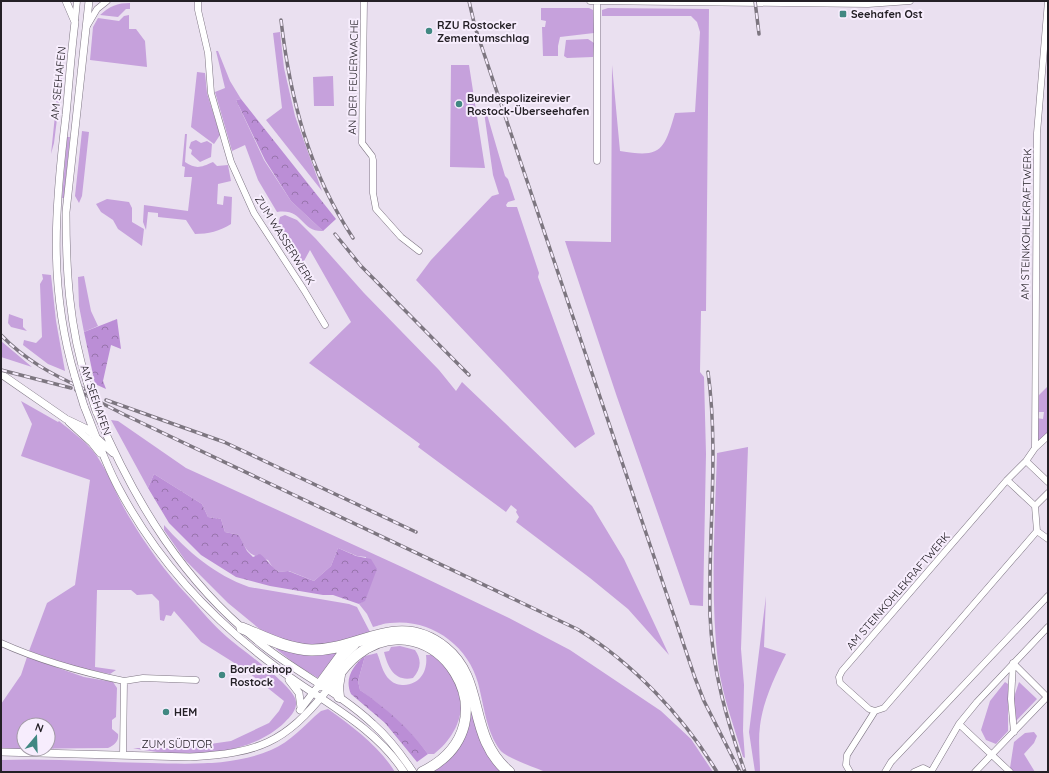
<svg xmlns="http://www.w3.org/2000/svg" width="1049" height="773" font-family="Quicksand,sans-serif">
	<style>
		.grass { fill: #c6a1dc; fill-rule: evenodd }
		.forest { fill: url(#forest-crowns) }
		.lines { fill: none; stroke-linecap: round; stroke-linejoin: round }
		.minor-casing { stroke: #7e7583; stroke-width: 7 }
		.tertiary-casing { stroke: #7e7583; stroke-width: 8 }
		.trunk-casing { stroke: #7e7583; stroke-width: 11 }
		.motorway-casing { stroke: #7e7583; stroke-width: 12 }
		.minor { stroke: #fff; stroke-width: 6 }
		.tertiary { stroke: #fff; stroke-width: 7 }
		.trunk { stroke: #fff; stroke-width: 10 }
		.motorway { stroke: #fff; stroke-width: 11 }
		.rail-casing { stroke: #7d7680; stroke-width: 3.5 }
		.rail { stroke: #f7edfd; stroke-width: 2; stroke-dasharray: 6; stroke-linecap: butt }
		.tertiary-bridge-casing { stroke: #7e7583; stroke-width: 8; stroke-linecap: butt }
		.tertiary-bridge { stroke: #fff; stroke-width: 7 }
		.poi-dot { fill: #418882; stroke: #f7edfd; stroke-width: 1.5 }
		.labels { text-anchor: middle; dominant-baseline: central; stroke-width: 4; stroke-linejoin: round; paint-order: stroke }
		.poi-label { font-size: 11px; font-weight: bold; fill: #242026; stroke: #f7edfd; text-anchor: start }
		.street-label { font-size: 11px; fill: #242026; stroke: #f7edfd }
	</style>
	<defs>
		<pattern id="forest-crowns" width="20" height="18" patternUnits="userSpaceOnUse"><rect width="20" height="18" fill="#bb8ed6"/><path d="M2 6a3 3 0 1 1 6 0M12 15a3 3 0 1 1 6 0" fill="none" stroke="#9874ad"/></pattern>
	</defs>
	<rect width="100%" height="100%" fill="#eae0f0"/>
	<path class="grass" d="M130 3V9H126L118 17 100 15C110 6 117 3 130 3Z
		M541 8H589L593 10 594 33 560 37 558 46V56H543L542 27H545L546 21 541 20Z
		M608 8 709 9 706 311H701L700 372 704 377 706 454 703 606 690 605 617 397 565 241 611 242 612 65 620 151C661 158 664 151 675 113L695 112 700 32 697 22 691 16H602V10Z
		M129 15V29H136L145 41 147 67 90 60 93 27 98 18 119 21 124 16Z
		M280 32 284 68 295 116 322 191 266 120 282 108 273 33Z
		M588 39 594 43 593 57 567 58 564 56 566 40Z
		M216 51H218L230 81 241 99 236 100 264 160 291 201 323 231C300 232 304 208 277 212L258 180 245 145 232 151 215 92 225 88Z
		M61 57 63 71 54 143 51 154Z
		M451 65H469L485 168 450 167Z
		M197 72 205 73 207 93 220 135 214 144 191 127Z
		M333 76 334 106H314L313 77Z
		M486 111 505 176 508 179 515 200 508 202 506 205 507 207H517L539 273 538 277 595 434 575 448 416 280 431 260 492 196 499 194 493 175 484 112Z
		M82 131 89 132 82 196 79 203 75 196Z
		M185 134H187L185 162C196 169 200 168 213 162L217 166 228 165 231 181 218 184 217 204 223 205 224 196 232 197 231 224C220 231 208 234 195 234L186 220 158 217V213L148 212 146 230 143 222 144 205 188 211 192 177H184L185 167 182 166Z
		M67 137H70L64 198H62Z
		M196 140 201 143 207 141 212 144 211 157 200 162 191 154 192 150 189 148 191 142Z
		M107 199 129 202 132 208V222L144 229 142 246 118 229 113 220 101 212 96 204Z
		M285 215 297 220 316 239 364 293 439 370 456 391 462 382 592 506 624 559 669 655 628 609 590 578 516 522 519 517 516 512 517 510 511 505 506 512 418 447 420 444 309 363 351 322 310 250 299 270 276 232 280 217Z
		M42 274 51 275 56 321 65 371 48 364 23 345 24 340 36 343 42 337 40 284 43 279Z
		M84 276 91 311 98 326 84 332 79 306 78 277Z
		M9 314 23 319V327L27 331 11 327 8 323Z
		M1 341 32 367 1 357Z
		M1048 386V434L1041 441 1037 440 1036 418 1043 419 1044 412H1039L1038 417H1036L1037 397Z
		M21 401 58 422 59 421C71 431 84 440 93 451 106 466 117 497 128 515 145 544 166 573 189 597 201 610 213 625 227 637 239 648 296 687 296 702 297 710 290 717 285 722 249 758 179 758 133 748H182L231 741 269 723 279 711 284 701 244 669 201 642 174 611 171 616 166 615 164 621 160 620 159 601 152 594 137 595 131 590H97L95 667 116 670 110 674 79 668 29 651 47 603 75 585 90 480 21 456 32 424Z
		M111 420 118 421 186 468 402 567 509 618 570 650 661 711 691 739 713 772H546C536 768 506 758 500 750 486 731 484 705 478 683 468 645 430 618 390 623 384 623 378 626 373 627L367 614 359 604 365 600 366 557 357 556 338 548 331 566 314 581 289 571 279 572 273 568 268 560C248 555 247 552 239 535L225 532 221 519 208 517 202 504 154 474 148 488Z
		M748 447 741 649 744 685 743 731 745 758 743 757C734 726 722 695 718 663 710 596 715 520 717 453Z
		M164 525C187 551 215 575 249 587L349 604 357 607 370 632 325 646H297L262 631 228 603 185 560 164 530Z
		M766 596 764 647 786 654C775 676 763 701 760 726 758 741 760 757 760 772H755L749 732Z
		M391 635C426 633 456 652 467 686 478 717 478 748 504 772H427C513 726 451 606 369 642 358 647 349 655 341 664 337 670 333 677 328 681 336 657 367 637 391 635Z
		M400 646 415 650C422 660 421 669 413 678 395 682 388 668 384 652L389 651 391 647Z
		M277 647 338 652 318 678 298 666 276 649Z
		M377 653C381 662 382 673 390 680 394 684 399 685 404 685 421 684 428 670 426 655H434C440 661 447 668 452 676 471 704 458 735 434 754H428C409 729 385 708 360 690L358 681 365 656Z
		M27 657 84 677 113 682 117 688 116 717 112 720V729L118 734C119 741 115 745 108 748L1 749V704L21 675ZM24 725H48V749H24Z
		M1005 682 1008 684V731L996 744 986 740 981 730 990 701Z
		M1019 682 1037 699 1016 721 1013 700Z
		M328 709C353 727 379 746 395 772H1V760C50 758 101 762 150 763 189 764 234 766 271 750 291 742 304 725 321 711Z
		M1034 732 1037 736 1034 743 1024 754 1035 772H1014L1010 768 1014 742 1025 733Z"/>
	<path class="forest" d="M241 99 336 219 323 231 291 201 265 160 236 100Z
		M117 319 121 349 111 345 103 381 106 389 95 384 84 332Z
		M154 474 202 504 208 517 221 519 225 532 239 535 247 551 253 557 260 554C268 560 271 567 279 572L288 571 314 581 331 566 338 548 356 556 371 559 377 569 365 601 359 604 333 595H323L270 586 236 577 201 555 169 523 148 488Z
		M365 656 358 681 360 690C386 708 409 728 428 754L417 762 385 723 351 694C344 679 353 665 365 656Z"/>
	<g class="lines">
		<g class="minor-casing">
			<path id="minor" d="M198 1V10L208 53 211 93 231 162 254 213 304 290 325 325
				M364 1 362 143 372 156 373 160V193L376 209 401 237 419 251
				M590 1 868 4 910 1
				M597 1V161
				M75 21 77 1
				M87 26 97 9 107 1
				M1035 448 1048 436
				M1026 461 1048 482
				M1007 480 1035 506 1048 493
				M1035 506 1037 531 884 708 875 711 869 709 840 683 839 677 842 671 1007 480 1026 461 1035 448 1037 133 1048 1
				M1037 531 1048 539
				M1 643C41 661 81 672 124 681L123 755
				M1013 663 1011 699 1014 732
				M1013 663 1048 698
				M124 681 143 678 196 680
				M959 724 1010 772
				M850 772 846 765 847 755 875 711
				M885 772 891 762 1048 596
				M914 772 923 768 931 772
				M931 772 959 724 977 702 1048 627
				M975 772 1047 697"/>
		</g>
		<g class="tertiary-casing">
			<path id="tertiary" d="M66 1 75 22C71 53 69 84 66 115 55 206 48 287 75 377
				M1 374 66 419 87 429 113 453
				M87 382C69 328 66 269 66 212L89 1
				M84 406C95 433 104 461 118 487 156 559 211 619 276 667 319 700 374 725 404 772
				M96 411C135 503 184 584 265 647 299 674 340 693 373 724 389 738 401 754 413 772
				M69 422 92 443 100 453
				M289 680 299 693 301 708
				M300 710 316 689
				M1 752 190 757C258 753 284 744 328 689"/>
		</g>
		<g class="trunk-casing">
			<path id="trunk" d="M328 689C337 677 345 664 357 655 434 595 520 724 422 772
				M339 697 338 687 340 675"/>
		</g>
		<g class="motorway-casing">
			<path id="motorway" d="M242 628C264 637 287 649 311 650 360 651 398 610 445 648 486 681 466 736 509 772
				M320 685 342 655 354 644"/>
		</g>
		<use href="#minor" class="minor"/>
		<use href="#tertiary" class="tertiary"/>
		<use href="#trunk" class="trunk"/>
		<use href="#motorway" class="motorway"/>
		<g class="rail-casing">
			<path id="rail" d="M469 1 475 27 695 678 704 701 740 772
				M755 1 759 34
				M281 20C290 98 309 172 353 238
				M335 234 361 266 469 375
				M1 335C25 360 53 375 84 389
				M1 370 71 388
				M708 372C719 452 708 535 710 615 712 670 727 721 745 772
				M76 390 125 415 577 629C632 662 684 717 717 772
				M106 400 224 442 416 532"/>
		</g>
		<use href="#rail" class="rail"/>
		<g class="tertiary-bridge-casing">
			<path id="tertiary-bridge" d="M75 377 84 406
				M87 382 96 411"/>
		</g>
		<use href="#tertiary-bridge" class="tertiary-bridge"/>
	</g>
	<g class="poi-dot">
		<rect x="839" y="10" width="8" height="8" rx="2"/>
		<circle cx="429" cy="31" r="4"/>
		<circle cx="459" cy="104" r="4"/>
		<circle cx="222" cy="675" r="4"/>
		<circle cx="166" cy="712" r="4"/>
	</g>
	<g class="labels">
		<g class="poi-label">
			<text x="851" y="14">Seehafen Ost</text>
			<text x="437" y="25">RZU Rostocker<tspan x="437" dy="13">Zementumschlag</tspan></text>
			<text x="467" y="98">Bundespolizeirevier<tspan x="467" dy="13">Rostock-Überseehafen</tspan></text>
			<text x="230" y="669">Bordershop<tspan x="230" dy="13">Rostock</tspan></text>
			<text x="174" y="712">HEM</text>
		</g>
		<g class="street-label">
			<text transform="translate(353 77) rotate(-89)">AN DER FEUERWACHE</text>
			<text transform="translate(58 83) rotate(-84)">AM SEEHAFEN</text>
			<text transform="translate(1026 224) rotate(-89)">AM STEINKOHLEKRAFTWERK</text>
			<text transform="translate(285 240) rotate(58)">ZUM WASSERWERK</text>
			<text transform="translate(96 400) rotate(71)">AM SEEHAFEN</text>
			<text transform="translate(898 591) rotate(-49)">AM STEINKOHLEKRAFTWERK</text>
			<text x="177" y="744">ZUM SÜDTOR</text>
		</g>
	</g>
	<rect width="1049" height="773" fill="none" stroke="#242026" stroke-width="4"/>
	<g transform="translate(36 737) rotate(19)"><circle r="19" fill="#f7edfd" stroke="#a39ba7"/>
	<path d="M0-3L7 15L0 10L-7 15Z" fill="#418882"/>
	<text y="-6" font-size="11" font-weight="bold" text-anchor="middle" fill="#242026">N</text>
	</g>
</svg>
